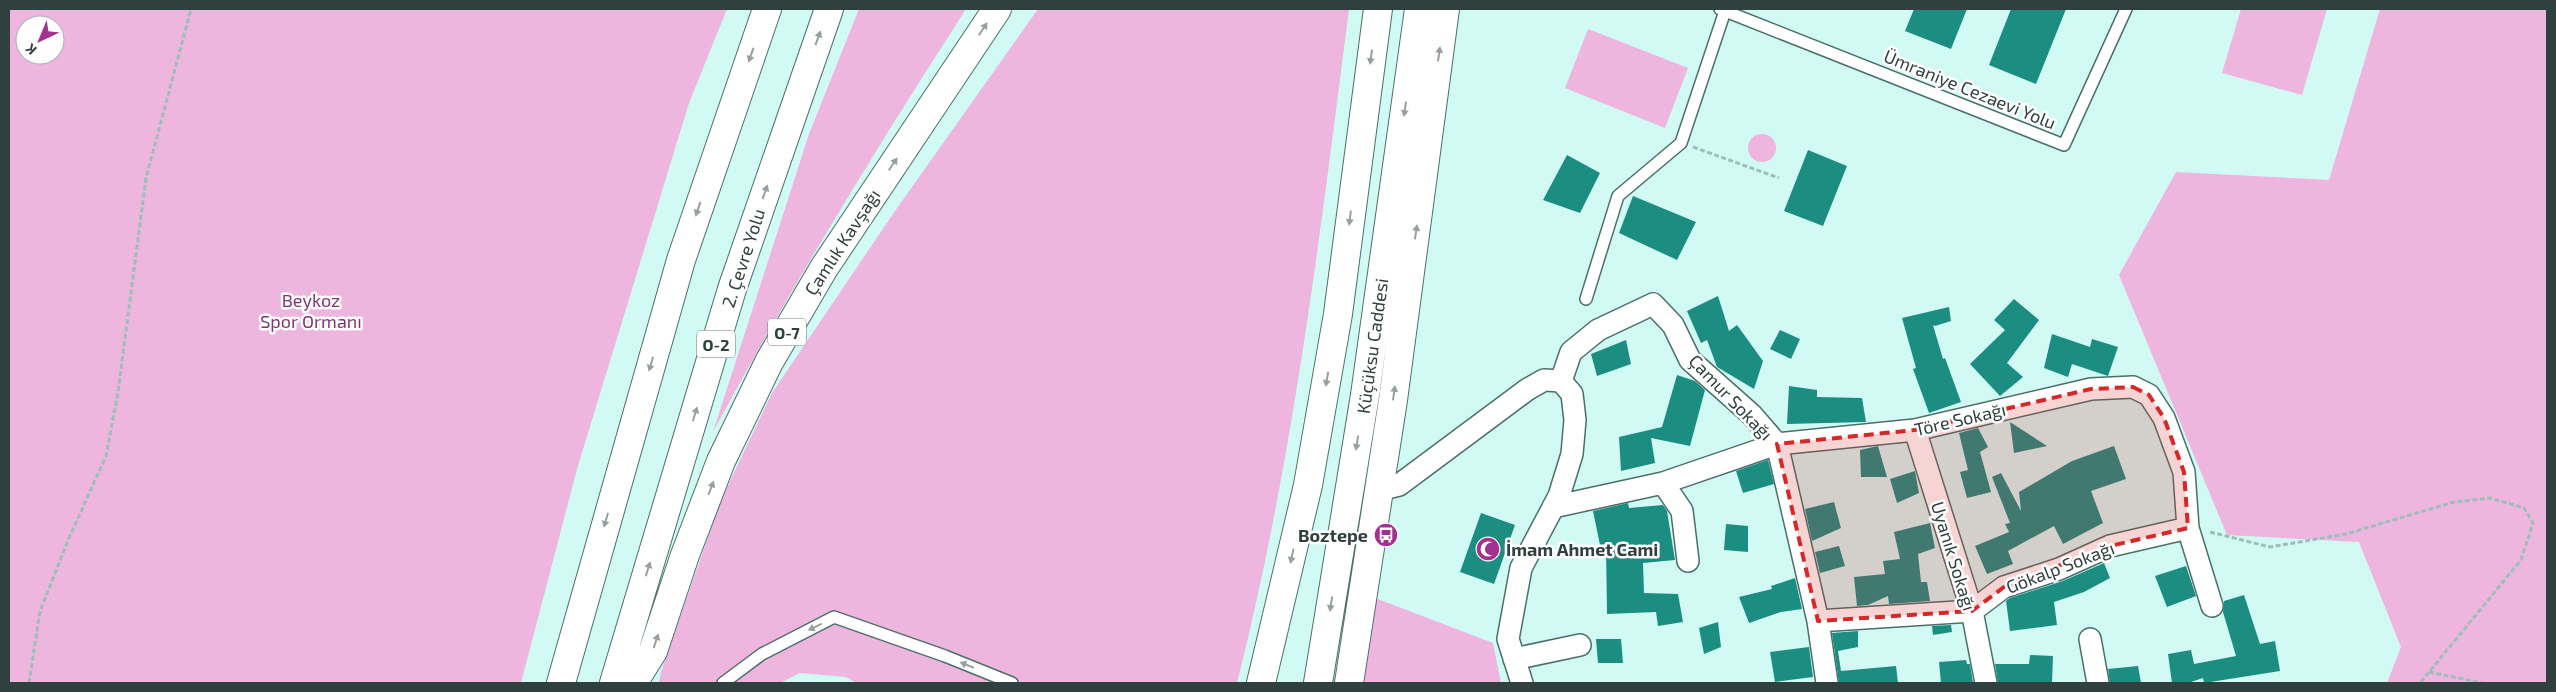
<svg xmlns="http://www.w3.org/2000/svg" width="2556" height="692" font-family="'Exo 2',sans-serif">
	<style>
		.green { fill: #eeb5df; fill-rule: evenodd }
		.building { fill: #1c8d81 }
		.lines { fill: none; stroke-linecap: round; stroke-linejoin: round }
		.service-casing { stroke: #4b6f69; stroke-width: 14 }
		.minor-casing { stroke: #4b6f69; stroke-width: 24 }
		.primary-casing { stroke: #4b6f69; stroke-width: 30 }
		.motorway-casing { stroke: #4b6f69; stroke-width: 30 }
		.path { stroke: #9ebeb9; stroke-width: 3; stroke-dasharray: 5 2.5; stroke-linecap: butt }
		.service { stroke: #fff; stroke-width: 11 }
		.minor { stroke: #fff; stroke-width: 21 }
		.primary { stroke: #fff; stroke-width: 28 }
		.motorway { stroke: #fff; stroke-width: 28 }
		.oneway { fill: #98a09e }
		.marked { fill: #d62828; fill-opacity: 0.2; stroke: #d62828; stroke-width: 4; stroke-dasharray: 10 6; stroke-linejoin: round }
		.labels { text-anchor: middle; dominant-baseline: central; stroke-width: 5; stroke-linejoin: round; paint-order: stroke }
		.shield { fill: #fefefe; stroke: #6e7978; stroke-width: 1 }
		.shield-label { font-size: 16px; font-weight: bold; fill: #30403e }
		.street-label { font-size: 18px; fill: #30403e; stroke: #fefefe }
		.park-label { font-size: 18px; fill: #7f3671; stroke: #fefefe }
		.poi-label { font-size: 18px; font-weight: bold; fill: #30403e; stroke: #fefefe; text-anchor: end }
	</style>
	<rect width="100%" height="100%" fill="#d2faf4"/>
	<path class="green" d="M9 9H727L689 103 577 469 521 683H9ZM25 25H55V55H25Z
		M859 9H966C877 147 791 287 713 432L809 134Z
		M1038 9H1349C1320 235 1293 462 1237 683H856L846 677 800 673 780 683H659L661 672 721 500 772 393 895 211Z
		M2241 9H2327L2302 95 2222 73Z
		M2380 9H2547V683H2387L2401 647 2359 542 2227 535 2119 275 2176 172 2329 180Z
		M1588 29 1688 68 1665 128 1565 88Z
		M1748 148a14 14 0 1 1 28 0a14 14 0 1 1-28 0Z
		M1375 598 1493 643 1501 683H1361Z"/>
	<path class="building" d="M1914 9H1967L1951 49 1905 31Z
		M2011 9H2066L2036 84 1989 65Z
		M1808 150 1847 166 1823 226 1784 211Z
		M1567 155 1600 173 1580 213 1543 200Z
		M1633 196 1696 222 1677 260 1619 233Z
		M1718 296 1729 331 1737 325 1763 361 1754 389 1717 367 1707 340 1701 343 1687 311Z
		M2014 299 2039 320 2007 363 2023 377 2000 396 1970 364 2005 330 1994 320Z
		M1949 307 1951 321 1935 326 1933 325 1943 359 1945 358 1961 402 1929 413 1913 369 1916 368 1902 318Z
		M1780 330 1800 339 1791 359 1770 349Z
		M2052 334 2090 347 2092 339 2118 347 2108 376 2072 364 2068 377 2044 368Z
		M1626 340 1631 364 1597 376 1591 354Z
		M1677 375 1695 381 1705 390 1690 446 1651 438 1655 463 1621 471 1619 437 1662 427Z
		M1789 386 1817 390V397L1862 398 1866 422 1787 424Z
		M2010 422 2047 446 2014 453Z
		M1978 428 1988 447 1980 452 1991 492 1967 498 1960 472 1968 470 1959 433Z
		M1878 446 1887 477H1861L1860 450Z
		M2114 446 2126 479 2091 491 2103 523 2063 544 2054 526 2008 551 2013 564 1987 574 1975 546 2009 532 2005 524 2010 523 1992 477 2001 473 2021 511 2019 492 2072 461Z
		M1768 460 1774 484 1743 493 1736 471Z
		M1915 471 1919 493 1897 503 1890 479Z
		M1834 502 1841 528 1812 541 1805 509Z
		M1628 503 1629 508 1663 505 1667 511 1675 560 1643 563 1644 593 1678 594 1683 622 1658 626 1656 612 1607 614 1606 544 1600 545 1593 511Z
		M1481 513 1515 525 1494 584 1460 572Z
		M1930 523 1935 548 1918 554 1921 582H1927L1930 601 1889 604 1888 596 1868 605 1857 606 1854 577 1885 574 1883 561 1900 559 1894 532Z
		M1726 524 1748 526V552L1724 550Z
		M1839 546 1845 566 1820 573 1815 552Z
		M2104 563 2110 578 2084 592 2054 602 2057 625 2010 631 2006 601 2010 598 2063 581Z
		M2186 566 2196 596 2167 607 2155 576Z
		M1795 578 1802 609 1781 612 1749 623 1739 597 1772 589 1771 586Z
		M2244 595 2260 644 2275 641 2280 671 2204 683 2203 678 2188 683H2172L2168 654 2191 650 2194 664 2236 656 2223 612 2224 601Z
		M1718 622 1721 647 1704 654 1699 628Z
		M1951 625 1952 632 1933 635 1932 626Z
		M1858 631V647L1838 651 1841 671 1896 666 1898 683H1839L1832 633Z
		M1596 639H1621L1623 663H1598Z
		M1809 647 1813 677 1775 682 1770 652Z
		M2030 655 2053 656 2052 683H1998L1995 664H2029Z
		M1966 660 1967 664H1970L1973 683H1941L1939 662Z
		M2138 666 2141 683H2110L2108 669Z"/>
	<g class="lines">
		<g class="service-casing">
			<path id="service" d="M1720 9 2064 145 2126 9
				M1586 299 1618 196 1681 143 1725 11
				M723 683 762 654 834 617 945 656 1012 683"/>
		</g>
		<g class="minor-casing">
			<path id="minor" d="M1561 381 1571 352 1598 330 1653 304 1673 325 1690 360 1752 415 1777 444 1818 621 1827 683
				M1915 430 1972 611 1986 683
				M1663 483 1682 511 1688 561
				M1379 490 1399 485 1528 389 1544 380 1561 381 1572 394 1575 420 1572 454 1559 496 1521 568 1508 639 1522 683
				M1553 507 1663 483 1777 444 1915 430 2091 389 2133 387 2149 395 2164 418 2184 472 2188 528 2212 606
				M1818 621 1972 611 2004 587 2059 569 2110 546 2188 528
				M2090 639 2098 683
				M1514 659 1580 645"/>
		</g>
		<g class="primary-casing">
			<path id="primary" d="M1318 683 1365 395 1419 9
				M1349 683 1393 400 1445 9"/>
		</g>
		<g class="motorway-casing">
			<path id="motorway" d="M561 683 681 260 767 9
				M614 683 732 289 829 9
				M633 683 653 651 685 555 721 461 769 362 824 268 997 9
				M1261 683 1308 485 1338 314 1378 9"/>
		</g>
		<path class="path" d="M1693 147 1779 178
			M2210 532 2270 547 2346 534 2454 502 2490 498 2524 508 2533 523 2521 560 2420 683
			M2429 672 2483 683
			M29 683 40 611 69 538 106 456 118 392 146 178 191 9"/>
		<use href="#service" class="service"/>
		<use href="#minor" class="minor"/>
		<use href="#primary" class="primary"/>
		<use href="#motorway" class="motorway"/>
	</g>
	<defs><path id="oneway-solid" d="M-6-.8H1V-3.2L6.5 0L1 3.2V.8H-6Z" transform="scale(1.25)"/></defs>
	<g class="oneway">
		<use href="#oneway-solid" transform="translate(983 29) rotate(-56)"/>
		<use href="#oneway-solid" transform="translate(818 38) rotate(-70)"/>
		<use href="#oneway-solid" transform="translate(1439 54) rotate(-82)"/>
		<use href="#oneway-solid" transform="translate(751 55) rotate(109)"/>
		<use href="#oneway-solid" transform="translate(1371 57) rotate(98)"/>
		<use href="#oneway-solid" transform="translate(1405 109) rotate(98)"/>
		<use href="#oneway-solid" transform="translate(893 164) rotate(-56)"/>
		<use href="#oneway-solid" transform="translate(765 192) rotate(-71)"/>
		<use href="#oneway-solid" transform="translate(698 209) rotate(109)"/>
		<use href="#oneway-solid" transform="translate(1350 218) rotate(97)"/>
		<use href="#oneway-solid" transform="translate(1416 232) rotate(-82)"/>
		<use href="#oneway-solid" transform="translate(651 364) rotate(106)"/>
		<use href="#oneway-solid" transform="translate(1327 379) rotate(100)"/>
		<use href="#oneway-solid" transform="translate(1394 393) rotate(-82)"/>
		<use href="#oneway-solid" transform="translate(695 414) rotate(-73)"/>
		<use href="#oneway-solid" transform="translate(1357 443) rotate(99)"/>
		<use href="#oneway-solid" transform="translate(711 488) rotate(-69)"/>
		<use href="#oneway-solid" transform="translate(606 520) rotate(106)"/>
		<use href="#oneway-solid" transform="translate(1292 556) rotate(102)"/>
		<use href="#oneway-solid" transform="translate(648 569) rotate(-73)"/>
		<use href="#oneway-solid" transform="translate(1331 604) rotate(99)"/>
		<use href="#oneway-solid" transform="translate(815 627) rotate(154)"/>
		<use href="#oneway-solid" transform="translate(656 641) rotate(-72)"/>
		<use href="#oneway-solid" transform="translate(967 665) rotate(-158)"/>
	</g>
	<path class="marked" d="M2133 387 2149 395 2164 418 2184 472 2188 528 2110 546 2004 587 1972 611 1818 621 1777 444 1915 430 2091 389Z"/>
	<defs>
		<g id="bus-disc" transform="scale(1.25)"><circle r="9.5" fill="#a2328f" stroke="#fefefe"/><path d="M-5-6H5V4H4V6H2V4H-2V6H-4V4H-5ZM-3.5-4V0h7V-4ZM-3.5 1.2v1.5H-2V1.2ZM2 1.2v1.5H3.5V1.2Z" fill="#fff"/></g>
		<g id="mosque-disc" transform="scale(1.25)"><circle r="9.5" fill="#a2328f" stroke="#fefefe"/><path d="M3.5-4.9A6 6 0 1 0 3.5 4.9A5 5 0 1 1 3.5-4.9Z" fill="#fff"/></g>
	</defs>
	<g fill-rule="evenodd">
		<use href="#bus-disc" x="1386" y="535"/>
		<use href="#mosque-disc" x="1488" y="549"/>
	</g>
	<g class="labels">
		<g class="shield">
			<rect x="768" y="318.5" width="38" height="27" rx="4"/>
			<rect x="697" y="330.5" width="38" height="27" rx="4"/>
		</g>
		<g class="shield-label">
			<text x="787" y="332">O-7</text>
			<text x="716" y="344">O-2</text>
		</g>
		<g class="street-label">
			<text transform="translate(1970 89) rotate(22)">Ümraniye Cezaevi Yolu</text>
			<text transform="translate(842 242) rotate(-57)">Çamlık Kavşağı</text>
			<text transform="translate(743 258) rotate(-72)">2. Çevre Yolu</text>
			<text transform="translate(1372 346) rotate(-82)">Küçüksu Caddesi</text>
			<text transform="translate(1731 397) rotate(46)">Çamur Sokağı</text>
			<text transform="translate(1960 419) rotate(-13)">Töre Sokağı</text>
			<text transform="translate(1954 556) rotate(73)">Uyanık Sokağı</text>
			<text transform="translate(2060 567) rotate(-21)">Gökalp Sokağı</text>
		</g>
		<g class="park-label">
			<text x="311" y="300">Beykoz<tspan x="311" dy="21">Spor Ormanı</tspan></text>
		</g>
		<g class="poi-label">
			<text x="1368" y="535">Boztepe</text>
			<text x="1506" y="549" text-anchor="start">İmam Ahmet Cami</text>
		</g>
	</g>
	<rect width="2556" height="692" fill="none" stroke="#30403e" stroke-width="20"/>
	<g transform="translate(40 40) rotate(224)"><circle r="24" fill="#fefefe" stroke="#acb2b1"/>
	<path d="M0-4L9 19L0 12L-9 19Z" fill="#a2328f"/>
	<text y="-8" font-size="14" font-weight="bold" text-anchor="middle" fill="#30403e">K</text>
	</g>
</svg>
